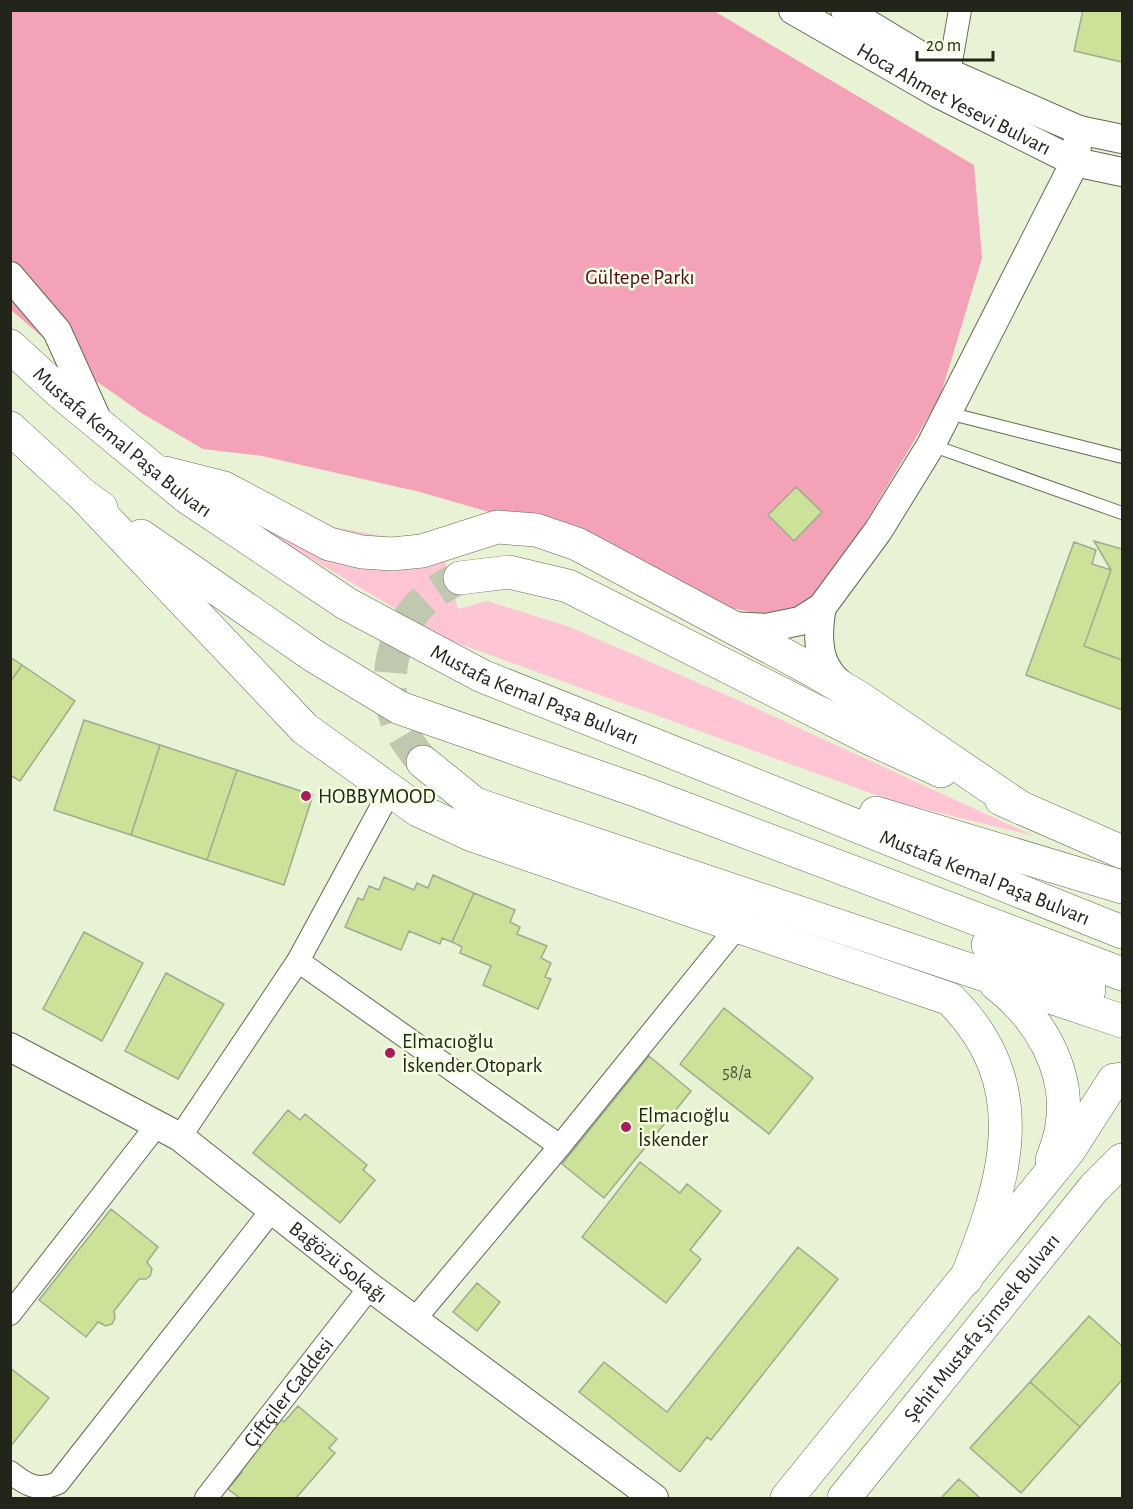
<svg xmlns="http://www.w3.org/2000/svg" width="1133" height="1509" font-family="'Alegreya Sans',sans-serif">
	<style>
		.green { fill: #fec6d4 }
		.forest { fill: #f3a2b8 }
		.building { fill: #cbe298; stroke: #a0aa8e; stroke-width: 1.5 }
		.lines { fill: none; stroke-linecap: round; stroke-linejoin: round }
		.primary-tunnel { stroke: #c0c9af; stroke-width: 33; stroke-dasharray: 33 16; stroke-linecap: butt }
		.service-casing { stroke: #626a50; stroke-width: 14 }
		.minor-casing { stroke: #626a50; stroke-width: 24 }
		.tertiary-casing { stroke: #626a50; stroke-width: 30 }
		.primary-casing { stroke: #626a50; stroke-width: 34 }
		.service { stroke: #fff; stroke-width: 12 }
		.minor { stroke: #fff; stroke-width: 22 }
		.tertiary { stroke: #fff; stroke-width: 28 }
		.primary { stroke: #fff; stroke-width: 33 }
		.poi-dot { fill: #aa1b59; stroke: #f5ffe1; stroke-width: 2 }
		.labels { text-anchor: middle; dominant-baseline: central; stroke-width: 5; stroke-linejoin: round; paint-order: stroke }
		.number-label { font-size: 18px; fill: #4c543a }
		.street-label { font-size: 21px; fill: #22251a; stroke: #f5ffe1 }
		.park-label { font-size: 21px; fill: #4f0826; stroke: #f5ffe1 }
		.poi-label { font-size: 21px; fill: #22251a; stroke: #f5ffe1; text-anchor: start }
	</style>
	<rect width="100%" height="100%" fill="#e8f2d4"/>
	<path class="green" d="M221 494 334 527 420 543 445 561 458 609 487 601 570 627 740 701 1034 836 895 802 446 639 275 537Z"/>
	<path class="forest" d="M11 11H714L974 165 982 258 940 397 826 589 786 618 697 602 572 536 420 492 262 456 203 449 143 414 82 371 11 310Z"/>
	<path class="building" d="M1083 10H1122V62L1074 51Z
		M796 487 822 512 794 541 768 515Z
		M1094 541 1122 549V660L1084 646 1111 570Z
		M1074 542 1096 550 1092 564 1111 570 1084 646 1122 660V710L1026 675Z
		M10 657 22 665 10 682Z
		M22 665 75 701 20 781 10 775V682Z
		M84 720 160 745 131 835 54 810Z
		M160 745 237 770 207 860 131 835Z
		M237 770 313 795 284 885 207 860Z
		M433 875 474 893 452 942 442 938 440 944 409 931 401 950 345 927 358 898 363 900 369 886 379 890 384 877 414 890 417 883 428 888Z
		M474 893 515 910 510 922 520 927 517 934 547 946 541 958 551 963 545 977 551 979 538 1009 483 985 491 966 460 953 462 947 452 942Z
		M84 932 143 963 102 1041 43 1009Z
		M166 973 224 1004 178 1079 125 1051Z
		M724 1008 813 1078 769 1134 680 1064Z
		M649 1056 691 1091 604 1198 562 1164Z
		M288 1110 300 1120 305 1114 367 1165 363 1170 375 1180 340 1223 253 1153Z
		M640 1162 680 1193 687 1184 721 1211 690 1250 701 1259 666 1303 582 1237Z
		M111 1209 158 1247 147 1262 152 1269 150 1276 146 1279H139L114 1311 115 1318 112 1324 106 1326 98 1322 86 1337 39 1300Z
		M798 1247 838 1279 711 1440 707 1437 680 1472 579 1392 604 1362 667 1412Z
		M477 1283 500 1302 477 1331 453 1312Z
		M1089 1316 1122 1346V1380L1080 1427 1030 1382Z
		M10 1368 49 1398 10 1447Z
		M1030 1382 1080 1427 1021 1493 970 1448Z
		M298 1406 337 1439 329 1448 335 1453 296 1498H240L228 1489 242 1472 236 1467 278 1417 284 1422Z
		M959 1479 980 1498H941Z"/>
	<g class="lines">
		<path class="primary-tunnel" d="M423 762C414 751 405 740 399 727 380 683 392 628 428 597 438 589 449 583 460 578"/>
		<g class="service-casing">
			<path id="service" d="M948 413 1122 457
				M931 445 1122 513"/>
		</g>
		<g class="minor-casing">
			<g id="minor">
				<path d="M949 73 960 10"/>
				<path d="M298 961 560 1146"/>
				<path d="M180 1137 298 961 390 791"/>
				<path d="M10 1314 157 1125"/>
				<path d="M414 1320 560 1146 738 926"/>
				<path d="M10 1472C26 1485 38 1492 58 1483L272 1210"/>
				<path id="s1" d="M206 1498 370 1287"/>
			</g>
		</g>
		<g class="tertiary-casing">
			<g id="tertiary">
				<path id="s2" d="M793 10 939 94 1075 162 1122 172"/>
				<path d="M845 10 949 73 1079 130 1122 139"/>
				<path d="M10 276 57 331 100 426"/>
				<path d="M822 607C818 628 816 655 830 673 833 678 839 683 844 687"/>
				<path d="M731 626 766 628 800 621 822 607 878 531 931 445 1075 162 1079 130"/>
				<path id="s3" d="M10 1047 180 1137 370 1287 654 1498"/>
			</g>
		</g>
		<g class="primary-casing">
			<g id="primary">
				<path id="s4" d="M10 346 61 393 187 497 347 604 482 676 1122 932"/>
				<path d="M10 428 83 495 101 508"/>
				<path d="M165 473 224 488 329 544 362 552 392 554 422 551 497 527 536 530 577 544 816 672 858 697 1021 808"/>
				<path d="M83 495 305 729 418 810 472 835 950 999C1036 1084 1006 1180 966 1279"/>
				<path d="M141 536 314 656 400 708 638 791 1122 974"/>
				<path d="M460 578 509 572 568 586 871 739 941 771"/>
				<path d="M423 762 475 804 1122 1021"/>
				<path d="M1001 799 1122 852"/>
				<path d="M876 813 1122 887"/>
				<path d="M988 945 1089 990"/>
				<path d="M996 984C1038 1016 1071 1070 1062 1125 1061 1137 1056 1149 1052 1160"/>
				<path d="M787 1498 1069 1150 1114 1080 1122 1079"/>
				<path id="s5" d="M844 1498 1094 1188 1122 1160"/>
			</g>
		</g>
		<use href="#service" class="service"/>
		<use href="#minor" class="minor"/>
		<use href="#tertiary" class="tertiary"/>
		<use href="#primary" class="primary"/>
	</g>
	<g class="poi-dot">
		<circle cx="306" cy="796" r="6"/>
		<circle cx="390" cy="1053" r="6"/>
		<circle cx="626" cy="1127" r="6"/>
	</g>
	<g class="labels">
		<g class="number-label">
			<text x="737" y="1073">58/a</text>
		</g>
		<g class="street-label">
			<text stroke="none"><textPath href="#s2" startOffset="184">Hoca Ahmet Yesevi Bulvarı</textPath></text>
			<text stroke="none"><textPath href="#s4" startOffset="148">Mustafa Kemal Paşa Bulvarı</textPath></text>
			<text stroke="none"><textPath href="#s4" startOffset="634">Mustafa Kemal Paşa Bulvarı</textPath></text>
			<text stroke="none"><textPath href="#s4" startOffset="1120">Mustafa Kemal Paşa Bulvarı</textPath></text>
			<text stroke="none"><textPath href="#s3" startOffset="394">Bağözü Sokağı</textPath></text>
			<text stroke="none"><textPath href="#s5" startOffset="219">Şehit Mustafa Şimsek Bulvarı</textPath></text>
			<text stroke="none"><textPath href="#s1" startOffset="134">Çiftçiler Caddesi</textPath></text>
		</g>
		<g class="park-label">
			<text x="640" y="277">Gültepe Parkı</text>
		</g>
		<g class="poi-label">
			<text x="318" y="796">HOBBYMOOD</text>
			<text x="402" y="1041">Elmacıoğlu<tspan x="402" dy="24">İskender Otopark</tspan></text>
			<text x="638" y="1115">Elmacıoğlu<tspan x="638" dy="24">İskender</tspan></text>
		</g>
	</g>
	<rect width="1133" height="1509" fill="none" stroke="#22251a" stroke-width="24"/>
	<path d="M917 51v9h76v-9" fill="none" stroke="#22251a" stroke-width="3"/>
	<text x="926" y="51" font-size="18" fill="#22251a" stroke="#f5ffe1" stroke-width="4.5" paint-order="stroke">20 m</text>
</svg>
